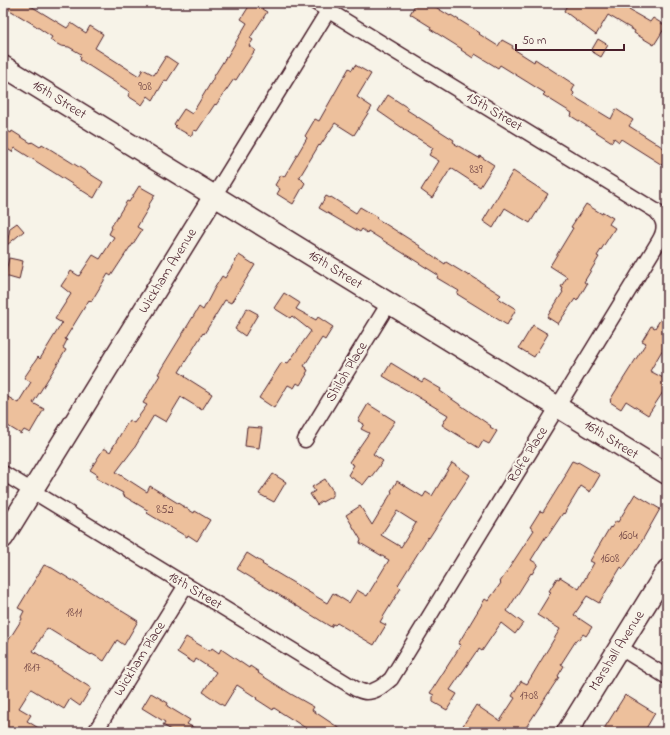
<svg xmlns="http://www.w3.org/2000/svg" width="670" height="735" viewBox="0 0 670 735" font-family="'Indie Flower',sans-serif">
<rect width="100%" height="100%" fill="#f7f3e8"/>
<filter id="ink" filterUnits="userSpaceOnUse"><feTurbulence type="fractalNoise" baseFrequency=".025" numOctaves="2"/><feDisplacementMap in="SourceGraphic" scale="8" xChannelSelector="R" yChannelSelector="G"/><feConvolveMatrix kernelMatrix="1 2 1 2 8 2 1 2 1" color-interpolation-filters="sRGB"/></filter>
<g filter="url(#ink)">
<g fill="#edc09c" stroke="#4a1f2b" fill-rule="evenodd">
<polygon points="3,3 26,3 67,28 71,23 86,33 90,26 103,34 95,48 139,76 143,69 154,75 166,56 178,64 167,81 165,80 153,100 148,96 142,105 128,96 130,92 80,60 81,57 79,56 81,54 69,47 61,46 50,40 52,37 33,24 3,6"/>
<polygon points="251,3 266,3 262,9 267,12 250,38 253,40 249,46 255,50 236,80 234,79 216,105 215,104 197,131 194,130 191,136 175,127 176,126 174,124 184,109 192,114 213,79 213,78 216,73 226,57 227,57 247,23 241,19"/>
<polygon points="416,3 429,3 450,16 451,15 480,33 479,34 498,46 502,40 513,46 512,48 534,62 535,59 575,85 572,91 574,93 573,96 611,119 616,109 633,120 629,126 667,150 667,168 621,139 619,142 614,138 612,142 571,116 572,113 543,95 545,93 500,65 498,68 475,54 473,58 461,50 462,49 430,29 431,27 410,14"/>
<polygon points="568,3 633,3 629,10 650,22 653,18 666,26 654,45 634,33 635,31 608,15 596,35 564,11"/>
<polygon points="598,39 608,45 601,57 591,51"/>
<polygon points="355,65 371,74 357,97 372,107 354,135 335,123 320,146 319,145 299,178 302,179 302,180 305,183 293,204 277,194 280,189 275,185 281,175 284,177 307,138 305,136 315,119 319,121 349,68 352,70"/>
<polygon points="388,95 408,108 407,110 454,140 453,142 456,144 455,144 479,158 480,156 494,165 480,187 451,168 432,198 421,190 439,161 429,155 433,148 403,129 404,129 378,111"/>
<polygon points="3,128 11,133 12,131 31,143 32,142 40,147 42,144 103,182 94,198 15,148 12,152 3,146"/>
<polygon points="513,171 548,194 530,223 505,208 493,228 483,221"/>
<polygon points="139,186 155,195 148,206 149,207 137,227 142,230 131,247 130,247 111,276 108,274 91,302 89,300 65,339 67,340 63,348 66,350 33,403 44,409 30,433 24,430 21,434 3,423 3,394 18,403 31,382 24,378 38,357 40,359 62,323 55,319 71,294 61,286 71,271 79,276 93,255 100,259 114,237 109,234 112,228 111,227 127,201 129,202"/>
<polygon points="326,196 330,198 331,197 356,213 360,207 377,217 376,218 420,246 420,247 445,264 446,262 469,276 470,275 501,295 498,298 516,309 507,325 457,294 459,291 437,278 438,275 368,231 367,233 362,229 360,232 319,208"/>
<polygon points="586,204 602,214 603,212 613,218 609,224 615,228 597,256 599,257 584,282 587,284 577,301 575,299 558,324 547,317 563,292 562,291 563,288 561,287 567,277 550,266 573,228 571,227"/>
<polygon points="17,223 24,231 7,245 10,228"/>
<polygon points="239,255 255,265 231,303 225,300 204,334 203,333 179,372 186,376 185,377 212,394 202,410 181,397 166,422 154,415 135,447 116,472 147,492 150,486 194,513 195,511 210,520 197,541 188,535 187,537 147,513 149,511 122,495 123,493 96,478 98,475 90,470 104,448 110,452 129,420 134,423 147,405 143,403 160,375 158,374 199,307 203,310 214,289 222,276 225,278"/>
<polygon points="9,258 23,261 19,280 5,276"/>
<polygon points="284,293 300,303 296,309 316,320 318,317 333,327 325,340 322,338 304,366 307,368 306,369 308,370 306,374 307,374 300,385 297,383 294,388 288,385 274,408 259,398 282,362 284,364 286,362 288,363 311,331 292,316 290,318 274,308"/>
<polygon points="247,308 258,314 245,336 235,329"/>
<polygon points="667,309 667,342 650,371 667,380 667,386 648,415 626,401 621,409 610,402 611,401 610,400 646,343 642,341 651,326 655,328"/>
<polygon points="533,325 548,334 534,357 519,348"/>
<polygon points="391,363 422,382 424,379 441,389 440,391 491,426 490,427 497,431 489,444 483,441 479,448 442,425 448,415 383,376"/>
<polygon points="368,404 395,421 373,454 383,461 371,477 370,476 363,485 348,475 354,465 349,462 369,433 361,429 364,424 358,421"/>
<polygon points="247,427 262,428 259,448 245,446"/>
<polygon points="572,461 577,463 578,462 600,475 590,492 581,486 564,514 563,513 547,537 546,536 531,560 538,564 532,574 531,573 507,611 523,623 515,634 501,623 482,651 479,649 477,653 476,652 450,690 457,694 447,710 433,702 433,697 434,695 430,693 461,645 458,644 485,599 488,601 501,583 500,582 534,530 530,527 540,511 543,512 566,475 565,473"/>
<path d="M 452,463 L 470,475 L 429,538 L 428,537 L 398,585 L 401,588 L 380,622 L 386,625 L 374,645 L 337,623 L 335,625 L 333,624 L 331,627 L 237,569 L 247,553 L 263,563 L 262,564 L 327,603 L 333,593 L 349,603 L 357,590 L 367,596 L 389,560 L 360,543 L 361,540 L 346,515 L 360,506 L 372,525 L 392,492 L 391,491 L 397,481 L 423,497 L 426,492 L 432,496 ZM 397,511 L 416,523 L 401,547 L 381,535 Z"/>
<polygon points="273,474 286,482 274,502 259,494"/>
<polygon points="325,479 333,491 333,496 322,502 322,501 317,505 310,494 315,491 312,487"/>
<polygon points="635,494 660,509 639,546 623,569 621,567 599,603 587,596 574,615 592,627 586,636 583,634 579,640 577,639 561,664 564,666 558,676 559,677 523,732 470,732 462,727 476,705 500,721 515,698 512,696 521,681 527,684 560,629 537,615 551,592 549,591 557,578 559,579 560,577 579,589 594,563 590,561 610,527 611,528 616,521 618,522"/>
<polygon points="44,565 52,568 138,621 124,645 117,640 104,661 92,654 91,655 47,628 33,651 91,688 80,706 70,699 64,709 31,689 19,708 31,715 27,721 45,732 3,732 3,649 22,619 21,617 24,611 18,608"/>
<polygon points="186,637 210,651 212,648 219,653 221,649 249,668 250,666 259,672 258,673 291,694 314,707 312,710 345,732 312,732 274,708 273,710 256,699 257,698 237,685 224,706 203,692 216,672 196,659 194,663 177,652"/>
<polygon points="151,693 168,703 167,706 190,720 187,724 202,732 174,732 163,725 165,722 142,708"/>
<polygon points="625,695 627,697 627,696 655,713 644,732 602,732"/>
</g>
<g fill="none" stroke-linecap="round" stroke-linejoin="round">
<defs>
<g id="street">
<polyline points="214,196 333,3"/>
<polyline points="305,440 389,303"/>
<path d="M 3,473 L 356,689 C 359,690 363,692 366,692 C 376,692 384,685 391,679 L 659,241 C 666,229 665,221 656,211 L 316,3"/>
<polyline points="619,647 667,677"/>
<polyline points="95,732 186,585"/>
</g>
<g id="secondary">
<polyline points="3,66 667,474"/>
<polyline points="3,538 214,196"/>
<polyline points="567,732 667,570"/>
</g>
</defs>
<use href="#street" stroke="#4a1f2b" stroke-width="17"/>
<use href="#secondary" stroke="#4a1f2b" stroke-width="23"/>
<use href="#street" stroke="#f7f3e8" stroke-width="14"/>
<use href="#secondary" stroke="#f7f3e8" stroke-width="20"/>
</g>
</g>
<g text-anchor="middle" dominant-baseline="central" stroke-width="4" stroke-linejoin="round" paint-order="stroke">
<g font-size="12" fill="#734747">
<text x="145" y="87">908</text>
<text x="476" y="170">839</text>
<text x="165" y="510">852</text>
<text x="628" y="536">1604</text>
<text x="610" y="559">1608</text>
<text x="74" y="613">1811</text>
<text x="32" y="668">1817</text>
<text x="529" y="696">1708</text>
</g>
<g font-size="14" fill="#4a1f2b" stroke="#f7f3e8">
<text transform="translate(59 100) rotate(32)">16th Street</text>
<text transform="translate(494 112) rotate(31)">15th Street</text>
<text transform="translate(335 270) rotate(32)">16th Street</text>
<text transform="translate(168 271) rotate(-58)">Wickham Avenue</text>
<text transform="translate(347 372) rotate(-59)">Shiloh Place</text>
<text transform="translate(611 440) rotate(32)">16th Street</text>
<text transform="translate(528 455) rotate(-58)">Rolfe Place</text>
<text transform="translate(195 591) rotate(31)">18th Street</text>
<text transform="translate(617 651) rotate(-58)">Marshall Avenue</text>
<text transform="translate(140 659) rotate(-58)">Wickham Place</text>
</g>
</g>
<rect width="670" height="735" fill="none" stroke="#f7f3e8" stroke-width="16"/>
<rect x="8" y="8" width="654" height="719" fill="none" stroke="#4a1f2b" stroke-width="1.5" filter="url(#ink)"/>
<path d="M516 44v6h108v-6" fill="none" stroke="#4a1f2b" stroke-width="2"/>
<text x="522" y="44" font-size="12" fill="#4a1f2b" stroke="#f7f3e8" stroke-width="3" paint-order="stroke">50 m</text>
</svg>
